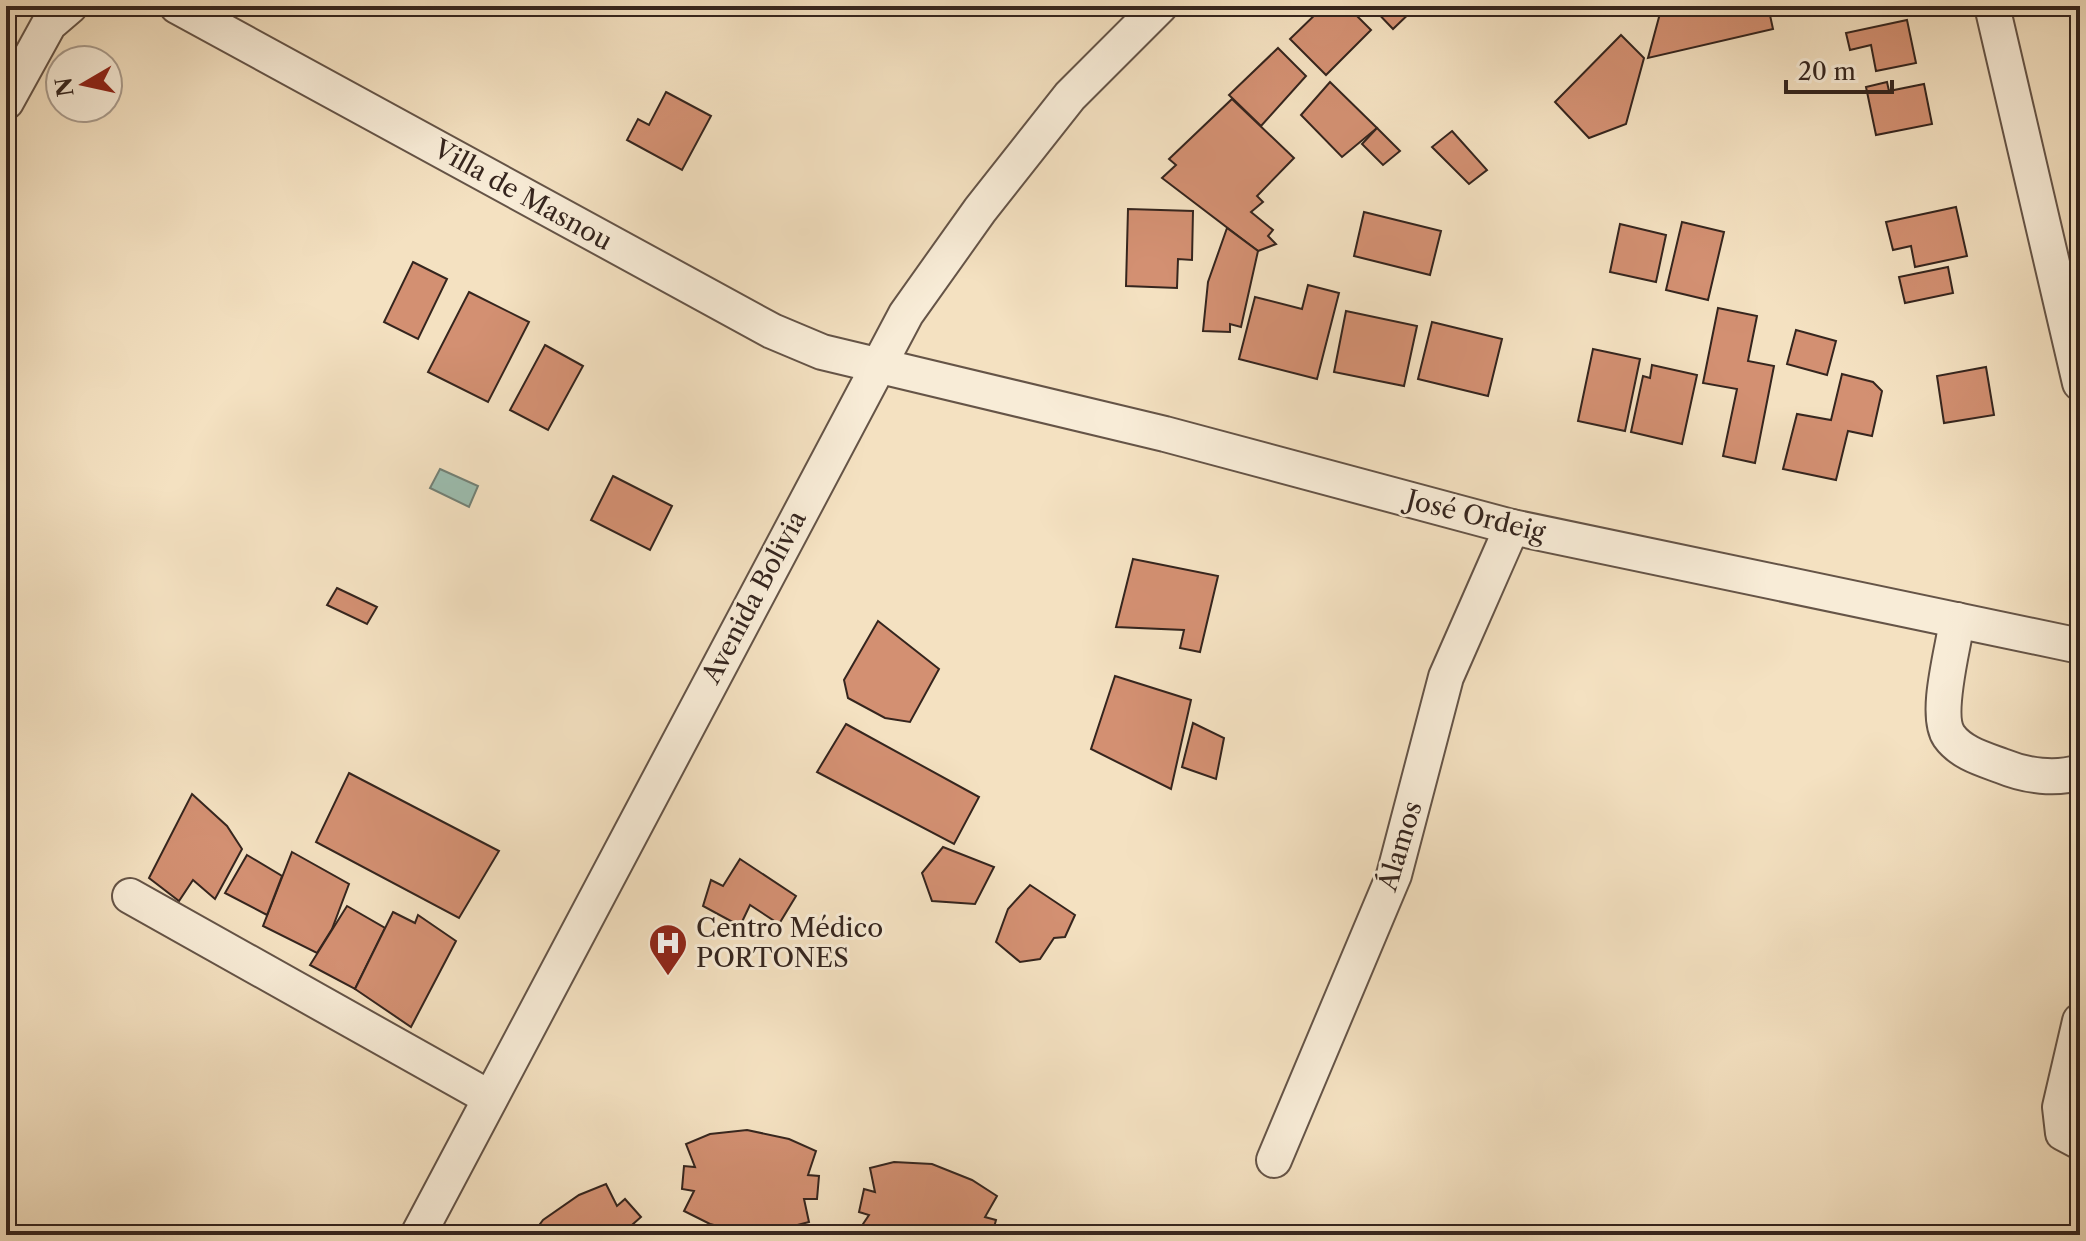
<svg xmlns="http://www.w3.org/2000/svg" width="2086" height="1241" viewBox="0 0 2086 1241" font-family="'Libre Caslon Text',serif">
<rect width="100%" height="100%" fill="#f4e1c1"/>
<filter id="stains"><feTurbulence type="fractalNoise" baseFrequency=".0025" numOctaves="4"/><feColorMatrix values="0 0 0 0 .2 0 0 0 0 .09 0 0 0 0 .02 0 0 0 .5 -.17"/></filter>
<radialGradient id="worn" r=".72"><stop offset=".6" stop-color="#630" stop-opacity="0"/><stop offset="1" stop-color="#630" stop-opacity=".3"/></radialGradient>
<polygon fill="#9cbeb0" stroke="#738176" stroke-width="2" points="440,469 478,486 469,507 430,488"/>
<g fill="#d39072" stroke="#35251e" stroke-width="2">
<polygon points="1324,6 1347,6 1371,30 1326,75 1290,39"/>
<polygon points="1371,6 1417,6 1393,29"/>
<polygon points="1662,6 1768,6 1773,29 1648,58"/>
<polygon points="1907,20 1916,63 1876,71 1871,45 1850,50 1846,33"/>
<polygon points="1621,35 1644,58 1626,124 1589,138 1555,102"/>
<polygon points="1278,48 1306,76 1261,126 1229,95"/>
<polygon points="1330,82 1377,128 1342,157 1301,115"/>
<polygon points="1887,82 1889,91 1924,84 1932,124 1876,135 1866,87"/>
<polygon points="666,92 711,116 682,170 627,140 638,119 649,125"/>
<polygon points="1232,99 1294,158 1257,196 1263,202 1251,212 1273,230 1268,236 1276,244 1258,251 1162,178 1176,165 1169,159"/>
<polygon points="1377,128 1400,151 1383,165 1362,144"/>
<polygon points="1452,131 1487,170 1469,184 1432,147"/>
<polygon points="1956,207 1967,256 1915,267 1911,246 1893,250 1886,222"/>
<polygon points="1128,209 1193,211 1192,260 1178,259 1177,288 1126,286"/>
<polygon points="1364,212 1441,231 1430,275 1354,256"/>
<polygon points="1682,222 1724,232 1708,300 1666,290"/>
<polygon points="1620,224 1666,235 1656,282 1610,272"/>
<polygon points="1227,228 1258,251 1241,327 1230,324 1230,332 1203,331 1208,282"/>
<polygon points="413,262 447,279 418,339 384,322"/>
<polygon points="1948,267 1953,293 1905,303 1899,277"/>
<polygon points="1308,285 1339,293 1317,379 1239,359 1255,297 1302,309"/>
<polygon points="469,292 529,322 488,402 428,372"/>
<polygon points="1718,308 1757,316 1748,361 1774,366 1755,463 1723,456 1737,389 1703,383"/>
<polygon points="1346,311 1417,326 1404,386 1334,372"/>
<polygon points="1432,322 1502,339 1488,396 1418,379"/>
<polygon points="1796,330 1836,341 1827,375 1787,364"/>
<polygon points="545,345 583,366 548,430 510,410"/>
<polygon points="1593,349 1640,359 1625,431 1578,421"/>
<polygon points="1652,365 1697,375 1682,444 1631,432 1643,376 1650,378"/>
<polygon points="1986,367 1994,415 1944,423 1937,376"/>
<polygon points="1842,374 1873,382 1882,391 1872,436 1848,431 1836,480 1783,469 1797,414 1831,420"/>
<polygon points="613,476 672,506 650,550 591,520"/>
<polygon points="1133,559 1218,576 1200,652 1180,648 1184,630 1116,627"/>
<polygon points="337,588 377,607 367,624 327,605"/>
<polygon points="878,621 939,669 910,722 885,718 848,698 844,680"/>
<polygon points="1115,676 1191,700 1171,789 1091,749"/>
<polygon points="1193,723 1224,738 1216,779 1182,767"/>
<polygon points="846,724 979,797 954,844 817,772"/>
<polygon points="349,773 499,851 459,918 316,842"/>
<polygon points="192,794 227,826 242,849 215,899 193,880 179,901 149,878"/>
<polygon points="943,847 994,867 975,904 932,901 922,873"/>
<polygon points="292,852 349,884 332,929 317,953 263,926"/>
<polygon points="247,855 282,876 267,915 225,893"/>
<polygon points="740,859 796,896 779,924 750,905 740,926 703,906 711,880 723,886"/>
<polygon points="1030,885 1075,915 1065,937 1054,938 1040,959 1020,962 996,942 1008,909"/>
<polygon points="347,906 385,928 355,989 310,965"/>
<polygon points="393,912 415,923 418,915 456,941 411,1027 355,989"/>
<polygon points="747,1130 789,1139 816,1151 808,1175 819,1176 817,1199 804,1199 809,1222 782,1229 741,1232 710,1224 684,1211 694,1191 682,1189 684,1166 695,1167 686,1144 710,1134"/>
<polygon points="894,1162 932,1164 972,1180 997,1196 985,1217 996,1220 992,1235 857,1233 869,1215 859,1212 864,1189 875,1192 870,1168"/>
<polygon points="606,1184 617,1206 625,1199 641,1217 632,1225 647,1235 532,1235 543,1220 579,1195"/>
</g>
<g fill="none" stroke-linecap="round" stroke-linejoin="round">
<defs>
<g id="minor">
<polyline points="177,6 772,331 822,352 1165,434 1512,527 2080,646"/>
<polyline points="1992,6 2080,383"/>
<polyline points="6,102 49,24 70,6"/>
<path d="M 1957,620 C 1954,646 1934,714 1949,736 C 1961,753 1983,759 2002,766 C 2026,776 2056,780 2080,772"/>
<polyline points="130,896 490,1098"/>
<polyline points="2080,1021 2060,1107 2063,1133 2080,1142"/>
<polyline points="1274,1160 1394,875 1446,677 1512,527"/>
<polyline points="418,1235 906,314 980,210 1070,96 1160,6"/>
</g>
</defs>
<use href="#minor" stroke="#655447" stroke-width="38"/>
<use href="#minor" stroke="#f8ecd7" stroke-width="34"/>
</g>
<defs>
<symbol id="hospital-pin" viewBox="-11 -11 22 30"><path d="M0 17L-7.5 6A9.5 9.5 0 1 1 7.5 6Z" fill="#8f2418" stroke="#f8ecd7"/><path d="M-5-5h3v3.5h4V-5h3V5h-3V1.5h-4V5h-3Z" fill="#fff"/></symbol>
</defs>
<g fill-rule="evenodd">
<use href="#hospital-pin" x="646" y="921" width="44" height="60"/>
</g>
<g text-anchor="middle" dominant-baseline="central" stroke-width="6" stroke-linejoin="round" paint-order="stroke">
<g font-size="26" fill="#35251e" stroke="#f8ecd7">
<text transform="translate(523 195) rotate(29)">Villa de Masnou</text>
<text transform="translate(1476 516) rotate(14)">José Ordeig</text>
<text transform="translate(754 597) rotate(-62)">Avenida Bolivia</text>
<text transform="translate(1400 846) rotate(-73)">Álamos</text>
</g>
<g font-size="26" fill="#35251e" stroke="#f8ecd7" text-anchor="start">
<text x="696" y="928">Centro Médico<tspan x="696" dy="30">PORTONES</tspan></text>
</g>
</g>
<rect width="2086" height="1241" fill="none" stroke="#f4e1c1" stroke-width="32"/>
<rect x="8" y="8" width="2070" height="1225" fill="none" stroke="#35251e" stroke-width="4"/>
<rect x="16" y="16" width="2054" height="1209" fill="none" stroke="#35251e" stroke-width="2"/>
<g transform="translate(84 84) rotate(261)"><circle r="38" fill="#f8ecd7" stroke="#aa9c8d" stroke-width="2"/>
<path d="M0-6L14 30L0 20L-14 30Z" fill="#8f2418"/>
<text y="-12" font-size="22" font-weight="bold" text-anchor="middle" fill="#35251e">N</text>
</g>
<path d="M1786 80v12h106v-12" fill="none" stroke="#35251e" stroke-width="4"/>
<text x="1798" y="80" font-size="24" fill="#35251e" stroke="#f8ecd7" stroke-width="6" paint-order="stroke">20 m</text>
<rect width="100%" height="100%" filter="url(#stains)"/>
<rect width="100%" height="100%" fill="url(#worn)"/>
</svg>
